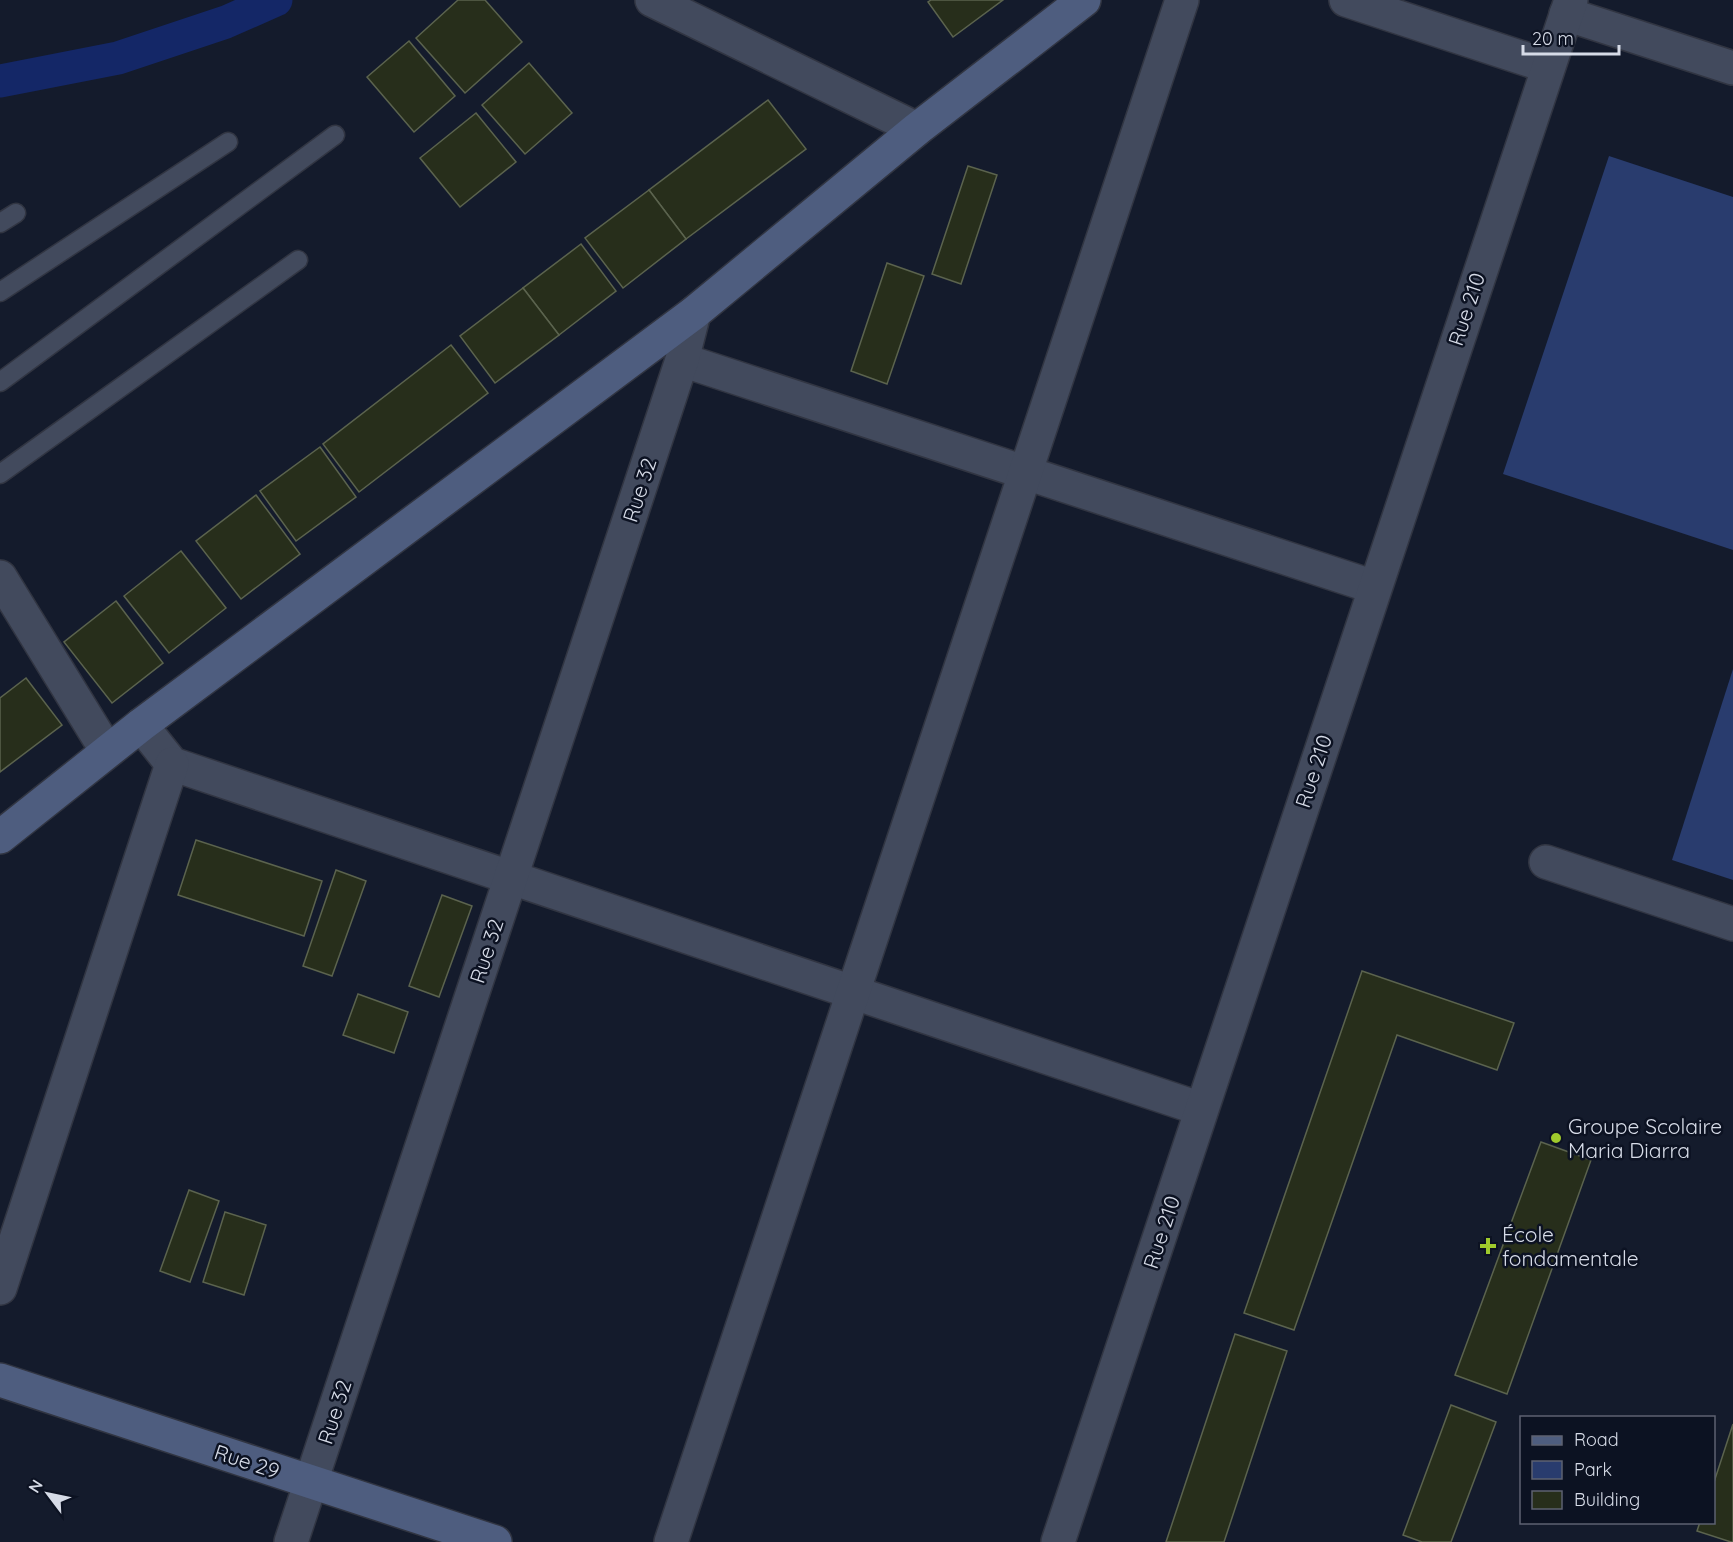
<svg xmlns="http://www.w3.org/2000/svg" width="1733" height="1542" viewBox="0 0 1733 1542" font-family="Quicksand,sans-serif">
<rect width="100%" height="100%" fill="#141b2c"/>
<g fill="#293c6e">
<polygon points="1609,156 1733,197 1733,550 1503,474"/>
<polygon points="1733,669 1733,880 1672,860"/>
</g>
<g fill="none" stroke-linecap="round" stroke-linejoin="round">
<polyline stroke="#142767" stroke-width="33" points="0,81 118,58 226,22 276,0"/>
</g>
<g fill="#272e1b" stroke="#5b634e" stroke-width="1.5">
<polygon points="458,0 485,0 522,42 465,93 416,38"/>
<polygon points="931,0 1003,0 953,37 928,2"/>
<polygon points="409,41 455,96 414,132 367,77"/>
<polygon points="529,63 572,113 525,154 482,105"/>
<polygon points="768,100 806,149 686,239 649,190"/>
<polygon points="476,113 516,162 460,207 420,158"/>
<polygon points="968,166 997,175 961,284 932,274"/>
<polygon points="649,190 686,239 623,288 585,238"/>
<polygon points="581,244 616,291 559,335 523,288"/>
<polygon points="887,263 924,276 887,384 851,371"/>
<polygon points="523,288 559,335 495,383 460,336"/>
<polygon points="451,345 488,393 359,492 323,444"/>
<polygon points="320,447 356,497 296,541 260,491"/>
<polygon points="256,495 300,554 241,599 196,541"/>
<polygon points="181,551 226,608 169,653 124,596"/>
<polygon points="116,601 163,663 112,703 64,642"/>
<polygon points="26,678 62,725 0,772 0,698"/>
<polygon points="196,840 322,881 304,936 178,895"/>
<polygon points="336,870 366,881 332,976 303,966"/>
<polygon points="442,895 472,906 439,997 409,986"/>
<polygon points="1362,971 1514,1023 1497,1070 1397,1035 1294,1330 1244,1313"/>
<polygon points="358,994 408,1012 394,1053 343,1035"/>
<polygon points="1541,1142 1591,1160 1507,1394 1455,1375"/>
<polygon points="189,1190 219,1201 190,1282 160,1271"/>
<polygon points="225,1212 266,1225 244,1295 203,1282"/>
<polygon points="1235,1334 1287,1351 1224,1542 1166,1542"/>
<polygon points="1451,1405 1496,1422 1451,1542 1422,1542 1403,1535"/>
<polygon points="1733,1424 1733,1542 1731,1542 1697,1531 1700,1522 1714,1522 1714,1482"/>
</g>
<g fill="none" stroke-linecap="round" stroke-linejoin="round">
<defs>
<g id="service">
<polyline points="0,223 16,213"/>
<polyline points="0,292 228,142"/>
<polyline points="0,382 335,135"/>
<polyline points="0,474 298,260"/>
</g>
<g id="minor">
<polyline points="652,0 917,129"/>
<polyline points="1346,0 1547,66"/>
<polyline points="1566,14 1733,68"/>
<polyline points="682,360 1374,587"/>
<polyline points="0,577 107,751"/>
<polyline points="141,725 172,764 1201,1109"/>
<polyline points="1546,862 1733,924"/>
<polyline points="0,1288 172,764"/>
<polyline points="291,1542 682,360 694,313"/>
<polyline points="671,1542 1182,0"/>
<polyline points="1058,1542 1571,0"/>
</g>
<g id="secondary">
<polyline points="0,837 141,725 694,313 917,129 1084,0"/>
<polyline points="0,1380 495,1542"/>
</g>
</defs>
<use href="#service" stroke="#313542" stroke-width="21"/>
<use href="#minor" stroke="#313542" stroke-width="36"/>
<use href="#secondary" stroke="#313542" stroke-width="36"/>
<use href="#service" stroke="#424a5d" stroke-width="18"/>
<use href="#minor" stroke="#424a5d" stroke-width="33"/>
<use href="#secondary" stroke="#4e5d7f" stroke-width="33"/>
</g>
<g fill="#9fca2c" stroke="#0c1222" stroke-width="2">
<circle cx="1556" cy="1138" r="6"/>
<path d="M1485 1237h6v6h6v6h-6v6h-6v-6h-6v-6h6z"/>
</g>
<g text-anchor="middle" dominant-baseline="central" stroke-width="5" stroke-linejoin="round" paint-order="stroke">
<g font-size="21" fill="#d6dbe7" stroke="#0c1222">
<text transform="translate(1466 309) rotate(-72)">Rue 210</text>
<text transform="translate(639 490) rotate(-72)">Rue 32</text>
<text transform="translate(1313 771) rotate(-72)">Rue 210</text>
<text transform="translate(486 951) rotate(-72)">Rue 32</text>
<text transform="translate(1161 1232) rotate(-72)">Rue 210</text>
<text transform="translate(334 1412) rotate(-72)">Rue 32</text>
<text transform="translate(247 1461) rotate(18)">Rue 29</text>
</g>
<g font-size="21" fill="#d6dbe7" stroke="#0c1222" text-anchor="start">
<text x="1568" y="1126">Groupe Scolaire<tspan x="1568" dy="24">Maria Diarra</tspan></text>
<text x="1502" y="1234">École<tspan x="1502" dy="24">fondamentale</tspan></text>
</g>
</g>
<rect x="1520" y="1416" width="195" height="108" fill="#0c1222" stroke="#5d6271" stroke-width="1.5"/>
<rect x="1532" y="1436" width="30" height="9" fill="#4e5d7f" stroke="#5d6271" stroke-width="1.5"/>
<text x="1574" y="1446" font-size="18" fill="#d6dbe7">Road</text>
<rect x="1532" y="1461" width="30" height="18" fill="#293c6e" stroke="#5d6271" stroke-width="1.5"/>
<text x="1574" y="1476" font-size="18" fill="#d6dbe7">Park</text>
<rect x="1532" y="1491" width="30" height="18" fill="#272e1b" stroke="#5d6271" stroke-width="1.5"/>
<text x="1574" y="1506" font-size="18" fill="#d6dbe7">Building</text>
<g transform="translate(48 1494) rotate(302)" stroke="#0c1222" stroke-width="4.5" paint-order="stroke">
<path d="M0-4.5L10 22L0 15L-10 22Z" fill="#d6dbe7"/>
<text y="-9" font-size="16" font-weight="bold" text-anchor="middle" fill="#d6dbe7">N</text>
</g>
<path d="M1523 45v9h96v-9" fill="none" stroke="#d6dbe7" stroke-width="3"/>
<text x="1532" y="45" font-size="18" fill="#d6dbe7" stroke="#0c1222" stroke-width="4.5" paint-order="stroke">20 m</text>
</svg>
